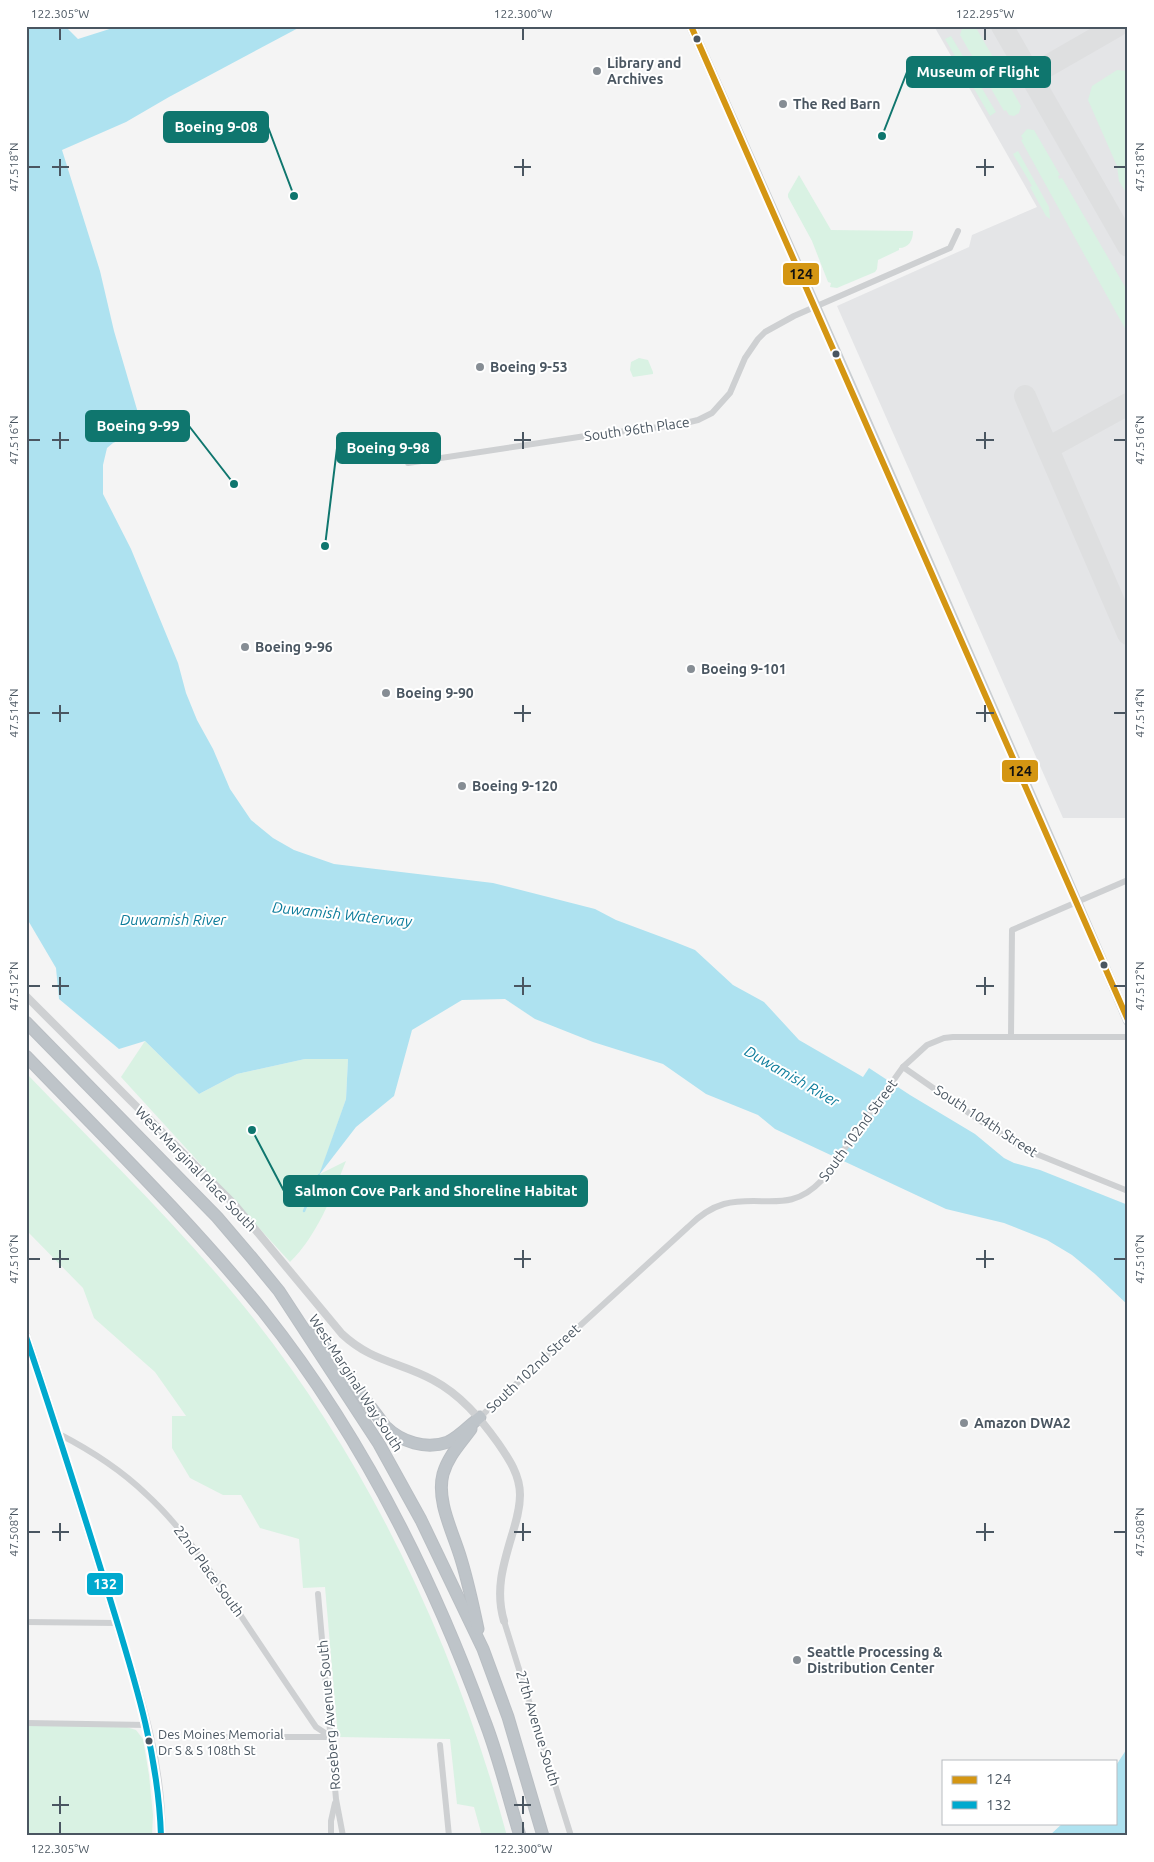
<svg xmlns="http://www.w3.org/2000/svg" width="1154" height="1862" viewBox="0 0 1154 1862" font-family="Ubuntu,sans-serif">
<rect width="100%" height="100%" fill="#f4f4f4"/>
<polygon fill="#e4e5e7" points="934,26 1128,26 1128,818 1063,818 837,306 969,247 972,235 1037,207"/>
<g fill="#d9f2e3">
<polygon points="963,26 975,26 1021,106 1019,113 1014,116 1009,115 1006,110 1004,111 960,35"/>
<polygon points="951,36 996,112 990,116 945,39"/>
<polygon points="1117,70 1128,71 1128,196 1119,181 1117,166 1088,100 1092,86"/>
<polygon points="1027,129 1034,130 1060,175 1058,176 1059,179 1062,178 1128,292 1128,334 1021,140 1023,139 1021,136"/>
<polygon points="1018,151 1049,207 1050,219 1046,216 1030,187 1032,186 1013,154"/>
<path d="M 799,175 L 831,230 L 913,231 C 913,240 909,248 899,248 L 899,250 L 878,260 L 877,269 L 875,272 L 837,288 L 830,287 L 831,283 L 828,282 L 812,241 L 788,197 L 788,194 Z"/>
<polygon points="639,358 648,360 653,372 653,374 633,377 630,370 631,362"/>
<path d="M 145,1041 L 199,1094 L 237,1074 L 305,1059 L 348,1059 L 346,1099 L 320,1174 L 346,1161 C 332,1196 317,1236 290,1262 L 121,1077 Z"/>
<path d="M 26,1073 C 104,1154 185,1232 254,1319 C 373,1470 457,1651 507,1836 L 482,1836 L 474,1807 L 457,1804 L 450,1739 L 338,1737 L 325,1587 L 303,1588 L 299,1539 L 260,1528 L 241,1495 L 223,1495 L 190,1478 L 172,1448 L 172,1416 L 186,1416 L 155,1372 L 94,1318 L 83,1288 L 29,1233 L 26,1227 Z"/>
<polygon points="26,1726 123,1726 136,1730 143,1739 149,1775 153,1815 152,1836 26,1836"/>
</g>
<g fill="#aee2f0">
<polygon points="26,26 65,26 78,39 119,26 302,26 169,97 126,122 62,150 100,271 114,331 143,430 113,443 107,448 103,465 103,494 131,549 150,595 178,663 186,693 197,720 213,749 230,789 251,820 273,838 294,850 334,864 493,883 595,909 616,920 675,942 695,950 733,985 764,1002 799,1040 863,1077 869,1068 910,1095 975,1134 1004,1158 1014,1163 1040,1170 1128,1205 1128,1305 1095,1274 1072,1255 1047,1240 1004,1223 946,1209 775,1129 758,1115 706,1094 663,1064 593,1042 535,1019 505,999 462,1000 412,1030 394,1096 356,1127 319,1175 346,1099 348,1059 305,1059 237,1074 199,1094 145,1041 119,1049 59,999 56,968 26,917"/>
<polygon points="1128,1747 1128,1836 1049,1836 1063,1823 1115,1823 1115,1767"/>
</g>
<g fill="none" stroke-linecap="round" stroke-linejoin="round">
<polyline stroke="#aee2f0" stroke-width="2.5" points="304,1211 319,1175"/>
<g stroke="#dedfe0" stroke-width="22">
<polyline points="1002,26 1128,246"/>
<polyline points="1030,76 1117,26"/>
<polyline points="1025,396 1128,634"/>
<polyline points="1048,448 1128,404"/>
</g>
<defs>
<g id="motorway">
<polyline points="26,1022 217,1217 252,1258 279,1291 379,1444 421,1520 483,1649 508,1717 543,1836"/>
<path d="M 26,1056 C 107,1140 190,1221 263,1311 C 359,1432 431,1574 484,1719 C 499,1757 508,1797 520,1836"/>
<path d="M 314,1332 L 385,1426 C 401,1442 426,1450 448,1442 C 459,1437 470,1425 480,1417"/>
<path d="M 471,1429 C 461,1443 448,1456 443,1474 C 436,1501 453,1532 461,1559 C 468,1582 473,1605 478,1629"/>
</g>
</defs>
<use href="#motorway" stroke="#b9bec3" stroke-width="13"/>
<g stroke="#ced0d2" stroke-width="6">
<polyline points="408,463 592,435 677,425 698,420 712,413 730,393 745,358 758,339 765,332 794,316 950,248 958,231"/>
<polyline points="1011,1036 1012,930 1128,880"/>
<polyline points="903,1067 982,1122 1029,1151 1128,1191"/>
<path d="M 480,1417 L 688,1227 C 698,1217 710,1208 724,1204 C 763,1194 789,1215 822,1180 L 903,1067 L 927,1045 L 944,1038 L 953,1037 L 1128,1037"/>
<path d="M 59,1434 C 90,1450 121,1470 146,1494 C 180,1525 205,1563 231,1601 C 259,1643 287,1685 316,1727 L 331,1737"/>
<polyline points="318,1594 336,1799 343,1836"/>
<polyline points="504,1621 571,1836"/>
<polyline points="26,1622 117,1623"/>
<polyline points="26,1723 147,1725"/>
<polyline points="228,1737 329,1737"/>
<polyline points="440,1745 449,1836"/>
<polyline points="331,1836 331,1821 335,1803"/>
</g>
<path stroke="#ced0d2" stroke-width="8" d="M 26,996 L 234,1204 L 342,1334 C 372,1362 400,1362 433,1380 C 461,1395 480,1418 498,1443 C 509,1459 520,1475 520,1495 C 520,1509 516,1522 512,1535 C 503,1565 495,1591 504,1621"/>
<path stroke="#ced0d4" stroke-width="9" d="M 26,1336 C 56,1424 83,1512 110,1600 C 133,1677 162,1754 161,1836"/>
<polyline stroke="#caced1" stroke-width="10" points="691,26 850,383 1051,841 1128,1021"/>
<use href="#motorway" stroke="#bec4c9" stroke-width="11"/>
<defs>
<path id="bus-1" d="M 691,26 C 838,357 985,688 1128,1020"/>
<path id="bus-2" d="M 26,1337 C 54,1420 81,1505 107,1589 C 132,1672 158,1748 161,1836"/>
</defs>
<use href="#bus-1" stroke="#fff" stroke-width="10"/>
<use href="#bus-2" stroke="#fff" stroke-width="10"/>
<use href="#bus-1" stroke="#d49613" stroke-width="6"/>
<use href="#bus-2" stroke="#00a9ce" stroke-width="6"/>
</g>
<path fill="none" stroke="#4a5661" stroke-width="2" d="M 60,28 L 60,40M 523,28 L 523,40M 985,28 L 985,40M 60,159 L 60,176M 523,159 L 523,176M 985,159 L 985,176M 28,167 L 40,167M 52,167 L 69,167M 514,167 L 531,167M 976,167 L 994,167M 1114,167 L 1126,167M 60,432 L 60,449M 523,432 L 523,449M 985,432 L 985,449M 28,440 L 40,440M 52,440 L 69,440M 514,440 L 531,440M 976,440 L 994,440M 1114,440 L 1126,440M 60,705 L 60,722M 523,705 L 523,722M 985,705 L 985,722M 28,713 L 40,713M 52,713 L 69,713M 514,713 L 531,713M 976,713 L 994,713M 1114,713 L 1126,713M 60,977 L 60,995M 523,977 L 523,995M 985,977 L 985,995M 28,986 L 40,986M 52,986 L 69,986M 514,986 L 531,986M 976,986 L 994,986M 1114,986 L 1126,986M 60,1250 L 60,1268M 523,1250 L 523,1268M 985,1250 L 985,1268M 28,1259 L 40,1259M 52,1259 L 69,1259M 514,1259 L 531,1259M 976,1259 L 994,1259M 1114,1259 L 1126,1259M 60,1523 L 60,1541M 523,1523 L 523,1541M 985,1523 L 985,1541M 28,1532 L 40,1532M 52,1532 L 69,1532M 514,1532 L 531,1532M 976,1532 L 994,1532M 1114,1532 L 1126,1532M 60,1796 L 60,1814M 523,1796 L 523,1814M 52,1805 L 69,1805M 514,1805 L 531,1805M 60,1822 L 60,1834M 523,1822 L 523,1834"/>
<g fill="#4a5661" stroke="#fff" stroke-width="2">
<circle cx="697" cy="39" r="4.5"/>
<circle cx="836" cy="354" r="4.5"/>
<circle cx="1104" cy="965" r="4.5"/>
<circle cx="149" cy="1741" r="4.5"/>
</g>
<g fill="#868d94" stroke="#fff" stroke-width="2">
<circle cx="597" cy="71" r="5"/>
<circle cx="783" cy="104" r="5"/>
<circle cx="480" cy="367" r="5"/>
<circle cx="245" cy="647" r="5"/>
<circle cx="691" cy="669" r="5"/>
<circle cx="386" cy="693" r="5"/>
<circle cx="462" cy="786" r="5"/>
<circle cx="964" cy="1423" r="5"/>
<circle cx="797" cy="1660" r="5"/>
</g>
<g text-anchor="middle" dominant-baseline="central" stroke-width="4" stroke-linejoin="round" paint-order="stroke">
<g font-size="13" fill="#4a5661" stroke="#fff" text-anchor="start">
<text x="158" y="1734">Des Moines Memorial<tspan x="158" dy="16">Dr S &amp; S 108th St</tspan></text>
</g>
<g font-size="14" font-weight="bold" fill="#4a5661" stroke="#fff" text-anchor="start">
<text x="607" y="63">Library and<tspan x="607" dy="16">Archives</tspan></text>
<text x="793" y="104">The Red Barn</text>
<text x="490" y="367">Boeing 9-53</text>
<text x="255" y="647">Boeing 9-96</text>
<text x="701" y="669">Boeing 9-101</text>
<text x="396" y="693">Boeing 9-90</text>
<text x="472" y="786">Boeing 9-120</text>
<text x="974" y="1423">Amazon DWA2</text>
<text x="807" y="1652">Seattle Processing &amp;<tspan x="807" dy="16">Distribution Center</tspan></text>
</g>
<g font-size="14" fill="#4a5661" stroke="#fff">
<text transform="translate(637 429) rotate(-8)">South 96th Place</text>
<text transform="translate(986 1121) rotate(33)">South 104th Street</text>
<text transform="translate(858 1130) rotate(-54)">South 102nd Street</text>
<text transform="translate(196 1169) rotate(46)">West Marginal Place South</text>
<text transform="translate(533 1368) rotate(-43)">South 102nd Street</text>
<text transform="translate(356 1383) rotate(57)">West Marginal Way South</text>
<text transform="translate(209 1571) rotate(54)">22nd Place South</text>
<text transform="translate(329 1715) rotate(-95)">Roseberg Avenue South</text>
<text transform="translate(538 1728) rotate(73)">27th Avenue South</text>
</g>
<g font-size="15" font-style="italic" fill="#0c7c9b" stroke="#fff">
<text transform="translate(342 914) rotate(6)">Duwamish Waterway</text>
<text x="173" y="919">Duwamish River</text>
<text transform="translate(792 1076) rotate(30)">Duwamish River</text>
</g>
</g>
<path fill="none" stroke="#0f766e" stroke-width="2" d="M882 136L907 72M294 196L268 127M234 484L189 426M325 546L337 448M252 1130L284 1191"/>
<g fill="#0f766e" stroke="#fff" stroke-width="2">
<circle cx="882" cy="136" r="5"/>
<circle cx="294" cy="196" r="5"/>
<circle cx="234" cy="484" r="5"/>
<circle cx="325" cy="546" r="5"/>
<circle cx="252" cy="1130" r="5"/>
</g>
<g fill="#0f766e" stroke="#0f766e" stroke-width="2">
<rect x="907" y="57" width="143" height="30" rx="5"/>
<rect x="164" y="112" width="104" height="30" rx="5"/>
<rect x="86" y="411" width="103" height="30" rx="5"/>
<rect x="337" y="433" width="103" height="30" rx="5"/>
<rect x="284" y="1176" width="303" height="30" rx="5"/>
</g>
<g font-size="15" text-anchor="middle" font-weight="bold" fill="#fff">
<text x="978" y="77">Museum of Flight</text>
<text x="216" y="132">Boeing 9-08</text>
<text x="138" y="431">Boeing 9-99</text>
<text x="388" y="453">Boeing 9-98</text>
<text x="436" y="1196">Salmon Cove Park and Shoreline Habitat</text>
</g>
<g stroke="#fff" stroke-width="2">
<rect x="782" y="262" width="38" height="24" rx="5" fill="#d49613"/>
<rect x="1001" y="759" width="38" height="24" rx="5" fill="#d49613"/>
<rect x="86" y="1572" width="38" height="24" rx="5" fill="#00a9ce"/>
</g>
<g font-size="14" text-anchor="middle" font-weight="bold" fill="#fff">
<text x="105" y="1589">132</text>
</g>
<g font-size="14" text-anchor="middle" font-weight="bold" fill="#111">
<text x="801" y="279">124</text>
<text x="1020" y="776">124</text>
</g>
<rect width="1154" height="1862" fill="none" stroke="#ffffff" stroke-width="55"/>
<rect x="942" y="1760" width="175" height="65" fill="#ffffff" stroke="#b7bbc0"/>
<rect x="952" y="1776" width="25" height="8" fill="#d49613" stroke="#b7bbc0"/>
<text x="986" y="1784" font-size="15" fill="#4a5661">124</text>
<rect x="952" y="1801" width="25" height="8" fill="#00a9ce" stroke="#b7bbc0"/>
<text x="986" y="1810" font-size="15" fill="#4a5661">132</text>
<rect x="28" y="28" width="1098" height="1806" fill="none" stroke="#4a5661" stroke-width="2"/>
<g font-size="12" text-anchor="middle" fill="#4a5661">
<text x="60" y="18">122.305°W</text>
<text x="523" y="18">122.300°W</text>
<text x="985" y="18">122.295°W</text>
<text transform="translate(14 167) rotate(-90)" y="4">47.518°N</text>
<text transform="translate(1140 167) rotate(-90)" y="4">47.518°N</text>
<text transform="translate(14 440) rotate(-90)" y="4">47.516°N</text>
<text transform="translate(1140 440) rotate(-90)" y="4">47.516°N</text>
<text transform="translate(14 713) rotate(-90)" y="4">47.514°N</text>
<text transform="translate(1140 713) rotate(-90)" y="4">47.514°N</text>
<text transform="translate(14 986) rotate(-90)" y="4">47.512°N</text>
<text transform="translate(1140 986) rotate(-90)" y="4">47.512°N</text>
<text transform="translate(14 1259) rotate(-90)" y="4">47.510°N</text>
<text transform="translate(1140 1259) rotate(-90)" y="4">47.510°N</text>
<text transform="translate(14 1532) rotate(-90)" y="4">47.508°N</text>
<text transform="translate(1140 1532) rotate(-90)" y="4">47.508°N</text>
<text x="60" y="1853">122.305°W</text>
<text x="523" y="1853">122.300°W</text>
</g>
</svg>
